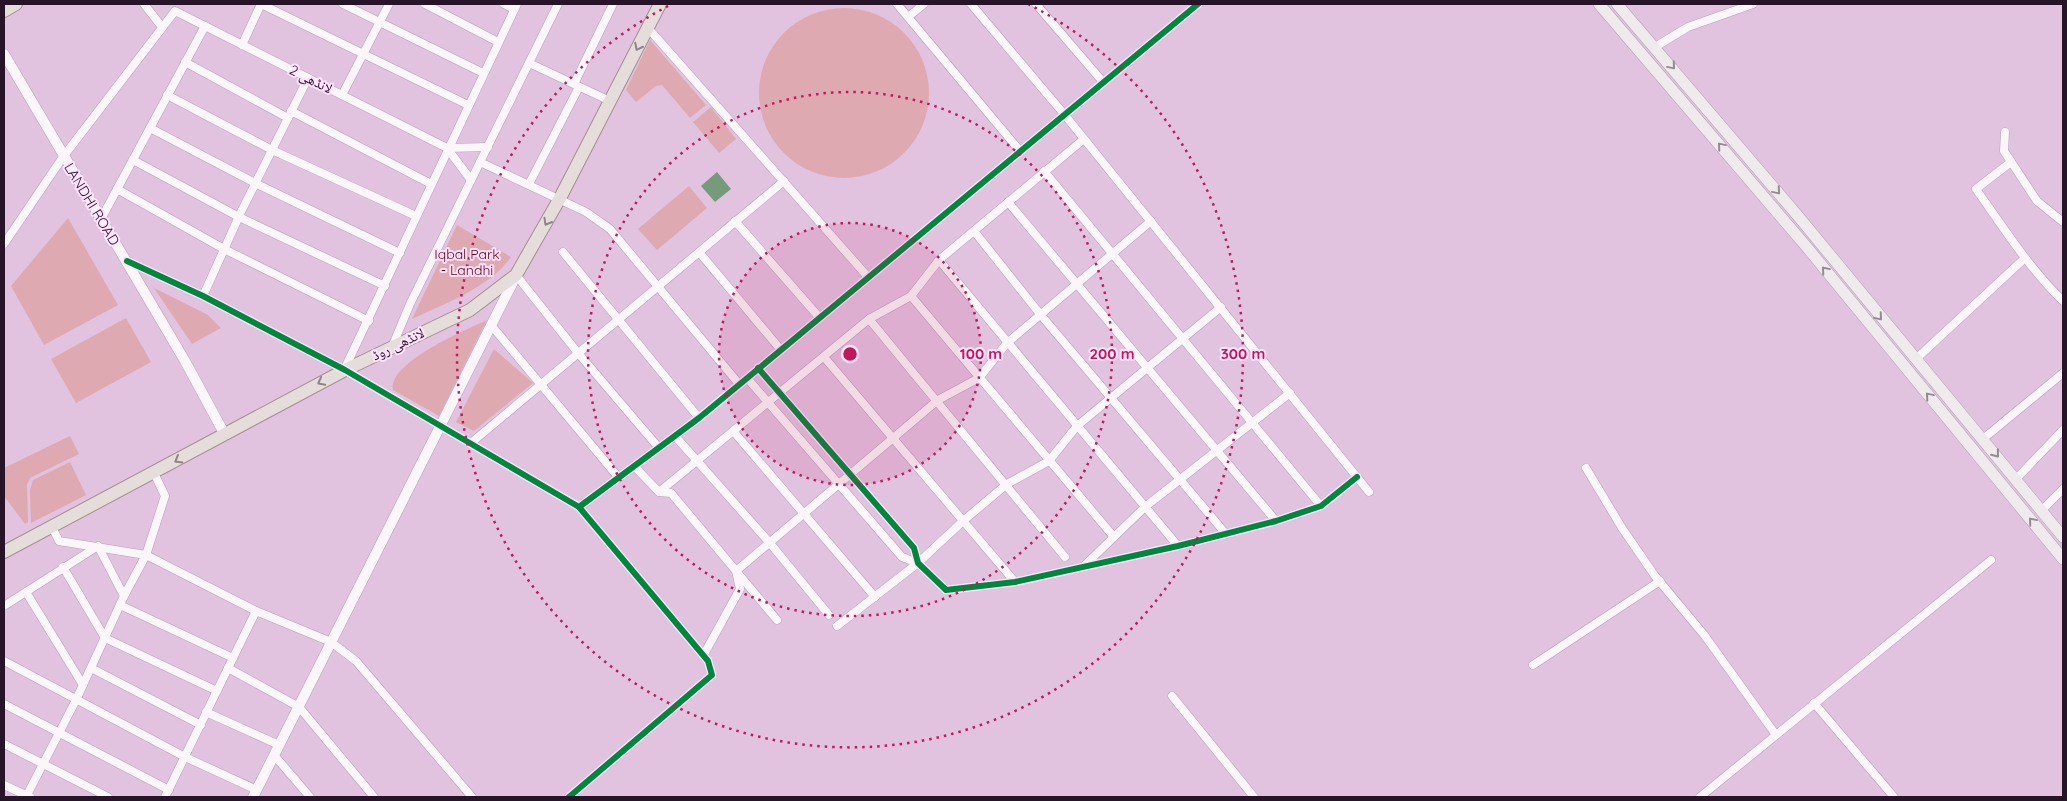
<svg xmlns="http://www.w3.org/2000/svg" width="2067" height="801" viewBox="0 0 2067 801" font-family="Quicksand,'Noto Naskh Arabic',sans-serif">
<rect width="100%" height="100%" fill="#e1c3e0"/>
<g fill="#dfa9b1">
<circle cx="844" cy="93" r="85"/>
<polygon points="650,40 706,105 690,118 662,85 656,86 636,102 626,90"/>
<polygon points="711,107 736,139 719,153 693,122"/>
<polygon points="689,186 707,208 657,250 638,229"/>
<polygon points="68,218 118,305 44,345 11,286"/>
<path d="M 457,225 L 511,257 C 489,288 445,303 412,319 Z"/>
<polygon points="154,288 208,315 221,328 192,344"/>
<polygon points="126,318 151,362 76,403 51,359"/>
<path d="M 487,320 L 439,416 L 393,390 C 388,362 466,330 487,320 Z"/>
<polygon points="494,349 533,383 474,431 456,422"/>
<polygon points="70,436 79,454 30,478 27,485 28,522 25,524 4,496 4,468"/>
<polygon points="70,462 86,495 31,523 30,490 33,480"/>
</g>
<polygon fill="#759a7c" points="717,172 731,189 715,202 701,186"/>
<g fill="none" stroke-linecap="round" stroke-linejoin="round">
<defs>
<g id="minor">
<polyline points="144,4 162,27"/>
<polyline points="261,4 468,105"/>
<polyline points="343,4 483,73"/>
<polyline points="425,4 498,42"/>
<polyline points="504,4 514,9"/>
<polyline points="897,4 1020,151"/>
<polyline points="971,4 1064,114 1369,492"/>
<polyline points="1036,4 1103,82"/>
<polyline points="908,17 924,4"/>
<polyline points="648,28 868,277"/>
<polyline points="242,45 261,4"/>
<polyline points="1655,47 1688,27 1753,4"/>
<polyline points="185,62 288,118"/>
<polyline points="529,63 610,101"/>
<polyline points="574,84 613,4"/>
<polyline points="167,95 272,150 416,216"/>
<polyline points="342,95 389,4"/>
<polyline points="291,111 431,184"/>
<polyline points="150,128 255,183 400,253"/>
<polyline points="2005,132 2004,151 2037,201 2063,222"/>
<polyline points="447,148 488,147"/>
<polyline points="133,160 239,217 385,286"/>
<polyline points="480,162 586,212 610,229 739,384"/>
<path d="M 2011,162 L 1976,189 C 2003,227 2029,268 2063,301"/>
<polyline points="1044,171 1321,506"/>
<polyline points="529,184 579,87"/>
<polyline points="117,189 224,249 369,321"/>
<polyline points="1008,202 1276,521"/>
<polyline points="101,219 205,26"/>
<polyline points="735,221 819,317"/>
<polyline points="974,231 1040,314 1226,534"/>
<polyline points="4,244 63,157 175,11 447,148 471,180"/>
<polyline points="563,252 699,418"/>
<polyline points="699,252 781,350"/>
<polyline points="939,260 1178,546"/>
<polyline points="127,261 203,296 345,370 579,507 708,661 712,675 569,797"/>
<polyline points="516,275 578,353 659,448"/>
<polyline points="203,296 241,212 308,78"/>
<polyline points="911,296 1114,537"/>
<polyline points="869,319 1065,557"/>
<polyline points="491,325 619,478"/>
<polyline points="392,347 410,304 558,4"/>
<polyline points="824,357 1015,582"/>
<polyline points="1917,358 2025,258"/>
<polyline points="345,368 517,4"/>
<polyline points="758,368 914,548 918,563 946,590 1015,582 1178,546 1276,521 1321,506 1357,477"/>
<polyline points="747,378 902,557 918,563"/>
<polyline points="734,432 875,597"/>
<polyline points="675,436 769,542 829,615"/>
<polyline points="1983,439 2063,373"/>
<polyline points="471,443 784,181"/>
<polyline points="634,466 659,492 671,493 777,620"/>
<polyline points="1586,468 1622,528 1655,576 1705,636 1776,735"/>
<polyline points="2016,479 2063,430"/>
<polyline points="659,492 869,319 911,296 939,260 1084,139"/>
<polyline points="579,507 699,418 1198,4"/>
<polyline points="2041,511 2063,489"/>
<polyline points="52,527 59,541 146,555 256,611 331,642 356,661 472,797"/>
<polyline points="63,567 105,638 217,691"/>
<polyline points="1083,567 1145,507 1290,393"/>
<polyline points="26,592 83,685"/>
<polyline points="120,605 233,658"/>
<polyline points="4,606 98,546 124,596"/>
<polyline points="837,626 918,563 963,521 1007,484 1049,461 1077,426 1221,307"/>
<polyline points="703,656 740,589 736,571 938,400 979,378 1007,343 1151,221"/>
<polyline points="4,661 185,757 257,790"/>
<polyline points="1533,665 1660,581"/>
<polyline points="91,668 201,725"/>
<polyline points="228,668 299,707 374,797"/>
<polyline points="1172,696 1254,797"/>
<polyline points="1814,703 1894,797"/>
<polyline points="4,704 169,790"/>
<polyline points="206,712 279,745"/>
<polyline points="4,744 108,797"/>
<polyline points="274,755 310,797"/>
<polyline points="4,785 30,797"/>
<polyline points="26,797 76,700 124,596 146,555 165,496 154,473"/>
<polyline points="165,797 256,611"/>
<polyline points="1700,797 1991,560"/>
</g>
<g id="tertiary">
<polyline points="4,54 185,361 224,433"/>
<polyline points="253,797 516,276"/>
</g>
<g id="secondary">
<polyline points="1599,4 1805,245 2063,559"/>
<polyline points="1617,4 1798,216 2063,537"/>
</g>
<g id="primary">
<polyline points="4,11 16,4"/>
<polyline points="4,552 345,370 470,310 516,275 560,198 660,4"/>
</g>
</defs>
<use href="#minor" stroke="#b8a0b7" stroke-width="9"/>
<use href="#tertiary" stroke="#b8a0b7" stroke-width="11"/>
<use href="#secondary" stroke="#b8a0b7" stroke-width="12"/>
<use href="#primary" stroke="#a38f90" stroke-width="14"/>
<use href="#minor" stroke="#faf6fa" stroke-width="8"/>
<use href="#tertiary" stroke="#faf6fa" stroke-width="10"/>
<use href="#secondary" stroke="#efeaeb" stroke-width="11"/>
<use href="#primary" stroke="#e5ddda" stroke-width="12"/>
<defs>
<g id="cycleway">
<polyline points="127,261 203,296 345,370 579,507 708,661 712,675 569,797"/>
<polyline points="758,368 914,548 918,563 946,590 1015,582 1178,546 1276,521 1321,506 1357,477"/>
<polyline points="579,507 699,418 1198,4"/>
</g>
</defs>
<use href="#cycleway" stroke="#ffe2fe" stroke-width="9"/>
<use href="#cycleway" stroke="#00873e" stroke-width="6"/>
</g>
<defs><path id="oneway-chevron" d="M-2-3.5L2.5 0L-2 3.5" fill="none" stroke-width="1.6" stroke-linecap="round" stroke-linejoin="round" transform="scale(1.25)"/></defs>
<g stroke="#90838a">
<use href="#oneway-chevron" transform="translate(638 47) rotate(117)"/>
<use href="#oneway-chevron" transform="translate(547 222) rotate(120)"/>
<use href="#oneway-chevron" transform="translate(321 382) rotate(152)"/>
<use href="#oneway-chevron" transform="translate(178 460) rotate(150)"/>
</g>
<g stroke="#958a93">
<use href="#oneway-chevron" transform="translate(1672 66) rotate(50)"/>
<use href="#oneway-chevron" transform="translate(1721 146) rotate(-130)"/>
<use href="#oneway-chevron" transform="translate(1777 191) rotate(50)"/>
<use href="#oneway-chevron" transform="translate(1825 270) rotate(-130)"/>
<use href="#oneway-chevron" transform="translate(1879 317) rotate(50)"/>
<use href="#oneway-chevron" transform="translate(1929 396) rotate(-130)"/>
<use href="#oneway-chevron" transform="translate(1996 454) rotate(51)"/>
<use href="#oneway-chevron" transform="translate(2032 521) rotate(-130)"/>
</g>
<circle cx="850" cy="354" r="131" fill="#c2185b" fill-opacity=".12"/>
<g fill="none" stroke="#c2185b" stroke-width="2.5" stroke-dasharray="2.5 5">
<circle cx="850" cy="354" r="131"/>
<circle cx="850" cy="354" r="262"/>
<path d="M1028 4A393 393 0 1 1 672 4"/>
</g>
<g text-anchor="middle" dominant-baseline="central" stroke-width="4" stroke-linejoin="round" paint-order="stroke">
<g font-size="14" fill="#281428" stroke="#ffe2fe">
<text transform="translate(311 79) rotate(27)">لانڈھی 2</text>
<text transform="translate(92 204) rotate(59)">LANDHI ROAD</text>
<text transform="translate(398 344) rotate(-26)">لانڈھی روڈ</text>
</g>
<g font-size="14" fill="#700308" stroke="#ffe2fe">
<text x="467" y="254">Iqbal Park<tspan x="467" dy="16">- Landhi</tspan></text>
</g>
</g>
<circle cx="850" cy="354" r="8" fill="#c2185b" stroke="#ffe2fe" stroke-width="2.5"/>
<g font-size="15" text-anchor="middle" font-weight="bold" fill="#c2185b" stroke="#ffe2fe" stroke-width="4" stroke-linejoin="round" paint-order="stroke">
<text x="981" y="359">100 m</text>
<text x="1112" y="359">200 m</text>
<text x="1243" y="359">300 m</text>
</g>
<rect width="2067" height="801" fill="none" stroke="#281428" stroke-width="10"/>
</svg>
